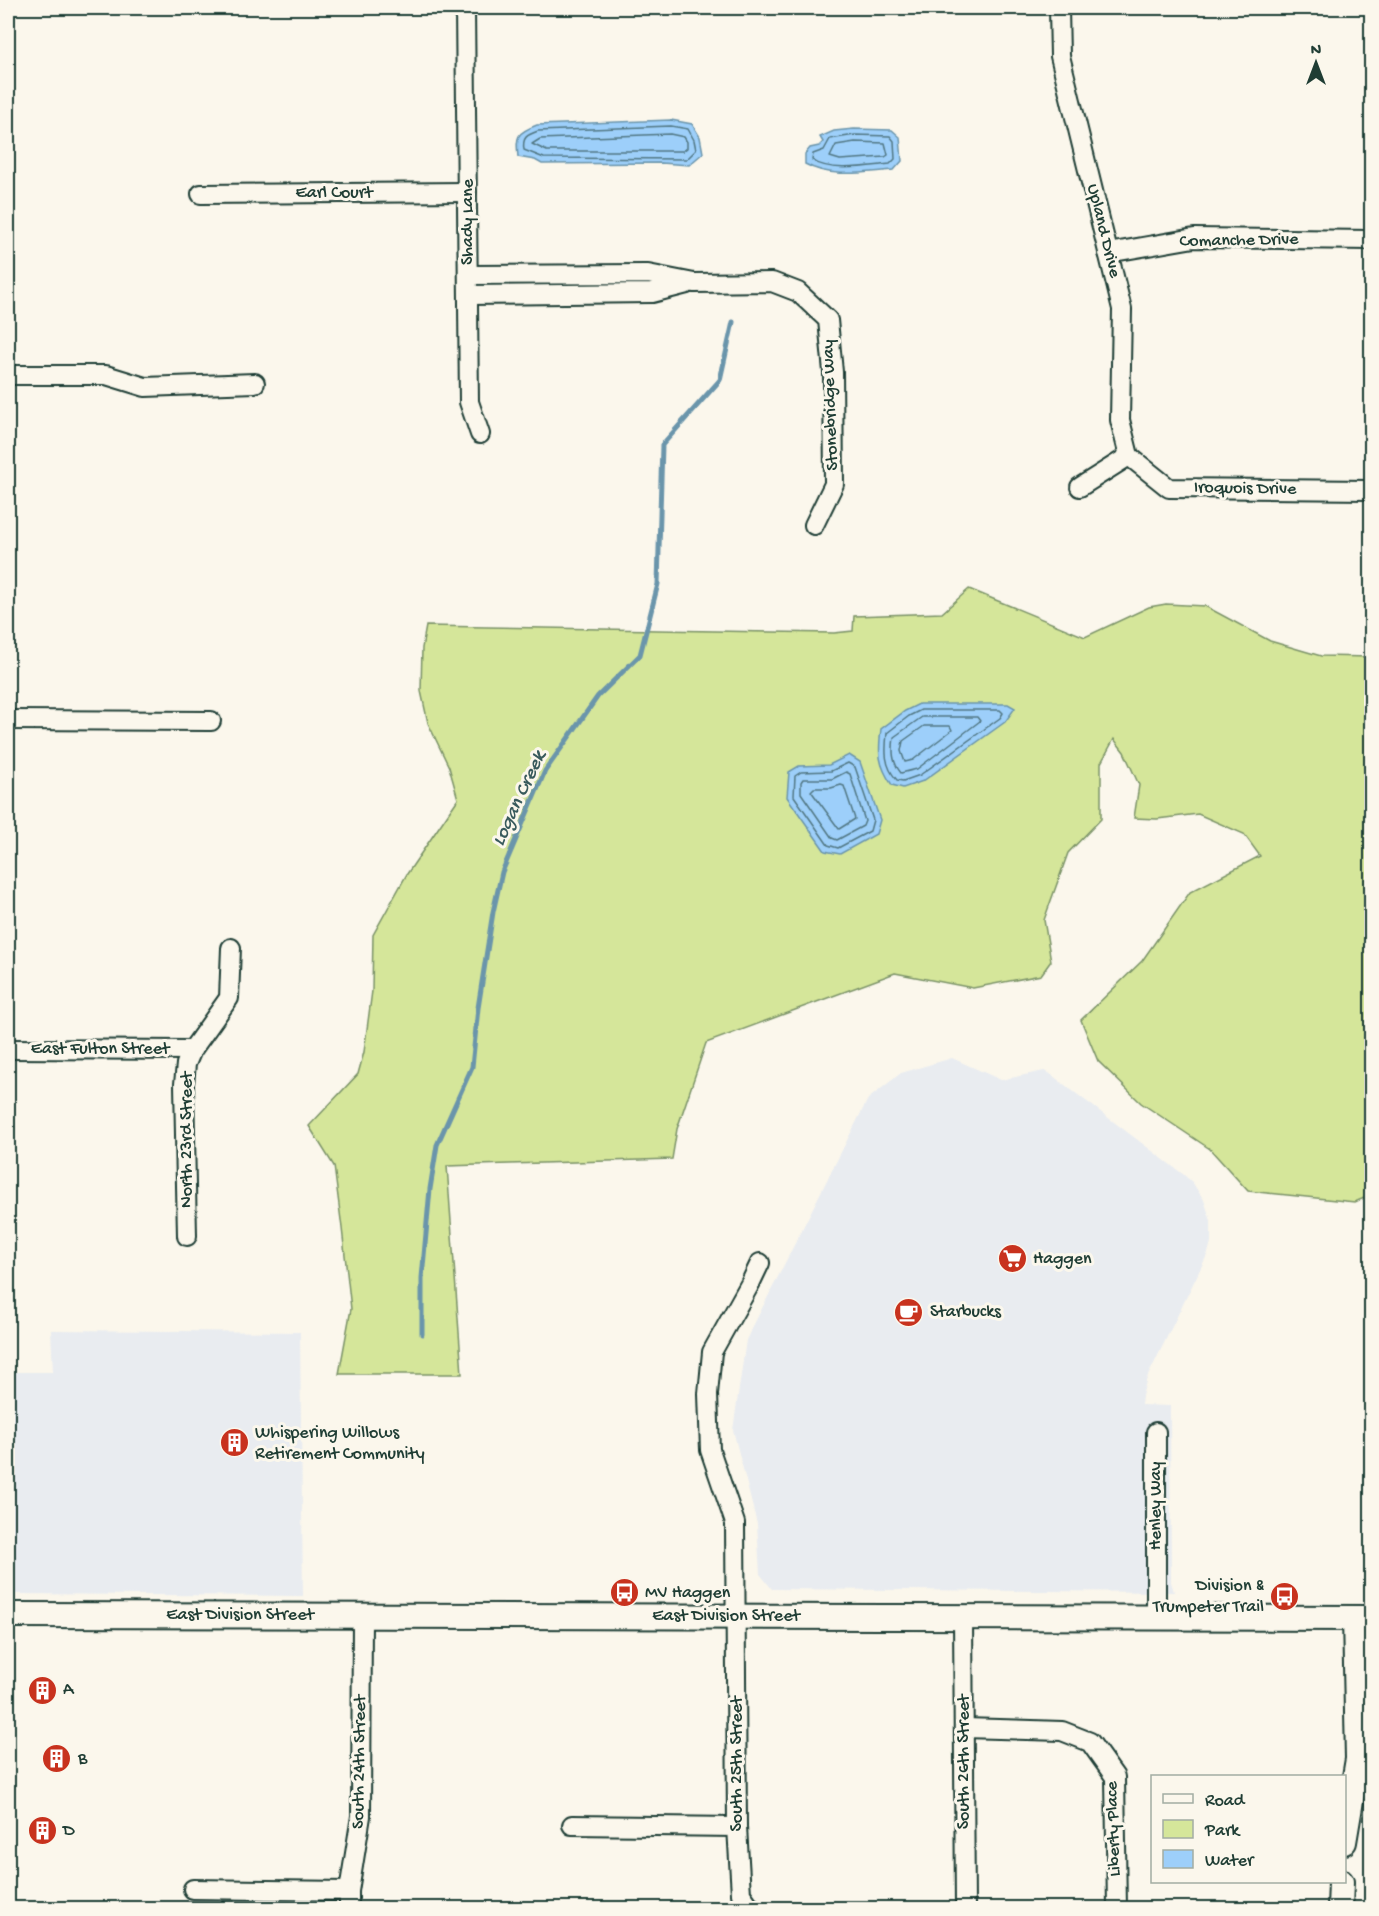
<svg xmlns="http://www.w3.org/2000/svg" width="1379" height="1916" viewBox="0 0 1379 1916" font-family="'Gochi Hand',sans-serif">
<rect width="100%" height="100%" fill="#fbf7ec"/>
<filter id="ink" filterUnits="userSpaceOnUse"><feTurbulence type="fractalNoise" baseFrequency=".0167" numOctaves="2"/><feDisplacementMap in="SourceGraphic" scale="12" xChannelSelector="R" yChannelSelector="G"/><feConvolveMatrix kernelMatrix="1 2 1 2 8 2 1 2 1" color-interpolation-filters="sRGB"/></filter>
<g filter="url(#ink)">
<g fill="#e9ecf0">
<polygon points="952,1058 1001,1080 1044,1071 1049,1073 1184,1175 1192,1182 1204,1200 1211,1221 1211,1242 1208,1253 1147,1378 1142,1396 1141,1405 1170,1406 1171,1582 1174,1592 772,1589 760,1574 757,1524 733,1430 746,1340 868,1099 901,1073"/>
<polygon points="51,1330 300,1332 303,1596 8,1594 8,1372 53,1372"/>
</g>
<polygon fill="#d5e69a" stroke="#7a9267" stroke-width="1.5" points="969,589 1085,637 1149,607 1166,604 1205,606 1270,641 1321,656 1371,657 1371,1195 1355,1202 1248,1191 1210,1149 1141,1103 1098,1061 1081,1020 1142,961 1190,892 1260,856 1244,834 1198,814 1157,819 1134,818 1139,785 1124,752 1114,739 1101,763 1101,819 1068,853 1044,920 1051,961 1041,975 973,988 895,973 706,1043 677,1129 672,1159 447,1166 462,1374 339,1374 351,1309 342,1228 334,1166 309,1126 358,1074 364,1052 372,991 373,935 407,874 458,799 449,767 428,723 421,691 422,648 426,626 834,633 853,631 854,616 942,613"/>
<g fill="#9dcffa" stroke="#6b95ab" stroke-width="1.5">
<path d="M 671,120 L 692,124 L 700,137 L 703,153 L 689,165 L 661,163 L 542,164 L 535,160 L 518,157 C 516,136 516,133 537,125 Z"/>
<path d="M 854,129 L 892,130 L 900,137 L 902,161 L 894,170 C 865,172 832,179 805,164 L 805,154 L 810,148 L 819,146 L 823,142 L 820,137 L 834,131 Z"/>
<path d="M 919,704 L 1008,704 L 1015,708 L 1005,722 L 923,781 L 903,788 L 892,785 C 878,764 878,753 881,729 L 905,711 Z"/>
<polygon points="849,755 860,762 880,820 876,834 840,854 825,851 787,797 789,772 799,766 829,765"/>
</g>
<g fill="none" stroke-linecap="round" stroke-linejoin="round">
<g stroke="#517783" stroke-width="1.5">
<path d="M 671,126 L 688,129 L 694,140 L 696,150 L 687,159 L 544,158 L 524,150 C 522,137 527,135 538,131 Z"/>
<polygon points="670,134 684,137 687,142 687,148 683,151 547,151 532,144 540,139"/>
<path d="M 855,135 L 890,136 L 894,141 L 895,159 L 890,164 C 868,166 830,173 812,160 L 813,154 L 824,150 L 830,139 Z"/>
<polygon points="855,142 885,143 888,155 885,157 840,160 830,157 836,145"/>
<path d="M 921,710 L 1000,710 L 1003,713 L 1000,718 L 920,775 L 903,781 L 897,780 C 884,766 885,751 887,733 L 909,716 Z"/>
<path d="M 922,717 L 977,717 L 980,721 L 917,769 L 901,773 C 892,762 892,751 894,737 Z"/>
<polygon points="924,726 950,726 952,730 913,760 905,762 901,751 903,741"/>
<polygon points="848,763 855,767 873,820 870,831 838,848 828,845 794,796 795,776 801,772 831,771"/>
<polygon points="846,772 850,774 865,821 863,826 837,840 832,838 801,793 801,782 803,779 832,779"/>
<polygon points="841,785 844,786 855,819 839,829 811,791 814,788 831,788"/>
</g>
<polyline stroke="#6b95ab" stroke-width="5" points="422,1334 422,1278 430,1189 437,1145 472,1067 478,1008 493,912 502,872 545,771 598,696 640,655 658,584 662,445 720,380 733,322"/>
<defs>
<g id="street">
<polyline points="465,8 469,402 480,434"/>
<polyline points="1059,8 1060,56 1122,309 1120,420 1129,456"/>
<polyline points="201,194 467,192"/>
<polyline points="1108,253 1194,238 1372,240"/>
<polyline points="468,275 648,274 694,283 772,282 798,292 828,320 833,372 834,484 814,525"/>
<polyline points="468,295 652,293 687,284"/>
<polyline points="8,375 106,375 145,387 255,383"/>
<polyline points="1129,456 1169,488 1372,490"/>
<polyline points="1080,487 1129,456"/>
<polyline points="8,720 211,721"/>
<polyline points="8,1049 192,1050"/>
<polyline points="187,1236 184,1084 186,1064 192,1050 229,998 231,948"/>
<polyline points="1156,1432 1156,1616"/>
<polyline points="963,1616 965,1908"/>
<polyline points="964,1728 1062,1731 1090,1742 1115,1777 1117,1908"/>
<polyline points="572,1825 737,1827"/>
<polyline points="193,1889 349,1891"/>
<polyline points="349,1908 349,1891 361,1816 362,1616"/>
<polyline points="751,1908 741,1894 737,1827 735,1523 710,1450 708,1394 712,1352 750,1284 760,1263"/>
</g>
<g id="secondary">
<polyline points="8,1615 1372,1618"/>
<polyline points="1344,1842 1358,1759 1355,1618"/>
<polyline points="1340,1908 1341,1882"/>
</g>
</defs>
<use href="#street" stroke="#1f3d34" stroke-width="22"/>
<use href="#secondary" stroke="#1f3d34" stroke-width="28"/>
<use href="#street" stroke="#fbf7ec" stroke-width="18"/>
<use href="#secondary" stroke="#fbf7ec" stroke-width="24"/>
</g>
</g>
<defs>
<symbol id="supermarket-disc" viewBox="-11 -11 22 22"><circle r="9.5" fill="#c8321e" stroke="#fbf7ec"/><path d="M-6-5.5h2.5l.6 2H6L4.5 2H-2.5L-4.4-4H-6ZM-1.5 3.2a1.3 1.3 0 1 0 .1 0ZM3 3.2a1.3 1.3 0 1 0 .1 0Z" fill="#fff"/></symbol>
<symbol id="cafe-disc" viewBox="-11 -11 22 22"><circle r="9.5" fill="#c8321e" stroke="#fbf7ec"/><path d="M-5.5-4.5H6V0H3Q3 3.5 0 3.5H-2.5Q-5.5 3.5-5.5 0ZM3-3.2v2h1.7v-2ZM-6 4.5H4V6H-6Z" fill="#fff"/></symbol>
<symbol id="building-disc" viewBox="-11 -11 22 22"><circle r="9.5" fill="#c8321e" stroke="#fbf7ec"/><path d="M-4-6H4V6H1V3H-1V6H-4ZM-2.5-4.3h1.7v1.8h-1.7ZM.8-4.3h1.7v1.8H.8ZM-2.5-1h1.7V.8h-1.7ZM.8-1h1.7V.8H.8Z" fill="#fff"/></symbol>
<symbol id="bus-disc" viewBox="-11 -11 22 22"><circle r="9.5" fill="#c8321e" stroke="#fbf7ec"/><path d="M-5-6H5V4H4V6H2V4H-2V6H-4V4H-5ZM-3.5-4V0h7V-4ZM-3.5 1.2v1.5H-2V1.2ZM2 1.2v1.5H3.5V1.2Z" fill="#fff"/></symbol>
</defs>
<g fill-rule="evenodd">
<use href="#supermarket-disc" x="996" y="1242" width="33" height="33"/>
<use href="#cafe-disc" x="892" y="1296" width="33" height="33"/>
<use href="#building-disc" x="218" y="1426" width="33" height="33"/>
<use href="#bus-disc" x="608" y="1576" width="33" height="33"/>
<use href="#bus-disc" x="1268" y="1580" width="33" height="33"/>
<use href="#building-disc" x="26" y="1674" width="33" height="33"/>
<use href="#building-disc" x="40" y="1742" width="33" height="33"/>
<use href="#building-disc" x="26" y="1814" width="33" height="33"/>
</g>
<g text-anchor="middle" dominant-baseline="central" stroke-width="6" stroke-linejoin="round" paint-order="stroke">
<g font-size="18" fill="#1f3d34" stroke="#fbf7ec">
<text x="334" y="193">Earl Court</text>
<text transform="translate(468 222) rotate(-90)">Shady Lane</text>
<text transform="translate(1103 231) rotate(76)">Upland Drive</text>
<text transform="translate(1239 241) rotate(-1)">Comanche Drive</text>
<text transform="translate(831 405) rotate(-92)">Stonebridge Way</text>
<text transform="translate(1245 489) rotate(1)">Iroquois Drive</text>
<text x="100" y="1049">East Fulton Street</text>
<text transform="translate(187 1140) rotate(-90)">North 23rd Street</text>
<text transform="translate(1156 1506) rotate(-90)">Henley Way</text>
<text x="240" y="1615">East Division Street</text>
<text x="726" y="1616">East Division Street</text>
<text transform="translate(360 1762) rotate(-89)">South 24th Street</text>
<text transform="translate(964 1762) rotate(-90)">South 26th Street</text>
<text transform="translate(737 1764) rotate(-90)">South 25th Street</text>
<text transform="translate(1114 1829) rotate(-92)">Liberty Place</text>
</g>
<g font-size="18" fill="#1f3d34" stroke="#fbf7ec" text-anchor="start">
<text x="1033" y="1259">Haggen</text>
<text x="930" y="1312">Starbucks</text>
<text x="255" y="1433">Whispering Willows<tspan x="255" dy="21">Retirement Community</tspan></text>
<text x="1264" y="1586" text-anchor="end">Division &amp;<tspan x="1264" dy="21">Trumpeter Trail</tspan></text>
<text x="645" y="1593">MV Haggen</text>
<text x="63" y="1690">A</text>
<text x="78" y="1759">B</text>
<text x="63" y="1831">D</text>
</g>
<g font-size="20" font-style="italic" fill="#385a5c" stroke="#fbf7ec">
<text transform="translate(520 799) rotate(-65)">Logan Creek</text>
</g>
</g>
<rect width="1379" height="1916" fill="none" stroke="#fbf7ec" stroke-width="30"/>
<rect x="15" y="15" width="1349" height="1886" fill="none" stroke="#1f3d34" stroke-width="2" filter="url(#ink)"/>
<rect x="1151" y="1775" width="195" height="108" fill="#fbf7ec" stroke="#a3ada2" stroke-width="1.5"/>
<rect x="1163" y="1794" width="30" height="9" fill="#fbf7ec" stroke="#a3ada2" stroke-width="1.5"/>
<text x="1205" y="1805" font-size="18" fill="#1f3d34">Road</text>
<rect x="1163" y="1820" width="30" height="18" fill="#d5e69a" stroke="#a3ada2" stroke-width="1.5"/>
<text x="1205" y="1835" font-size="18" fill="#1f3d34">Park</text>
<rect x="1163" y="1850" width="30" height="18" fill="#9dcffa" stroke="#a3ada2" stroke-width="1.5"/>
<text x="1205" y="1865" font-size="18" fill="#1f3d34">Water</text>
<g transform="translate(1316 63)" stroke="#fbf7ec" stroke-width="4.5" paint-order="stroke">
<path d="M0-4.5L10 22L0 15L-10 22Z" fill="#1f3d34"/>
<text y="-9" font-size="16" font-weight="bold" text-anchor="middle" fill="#1f3d34">N</text>
</g>
</svg>
